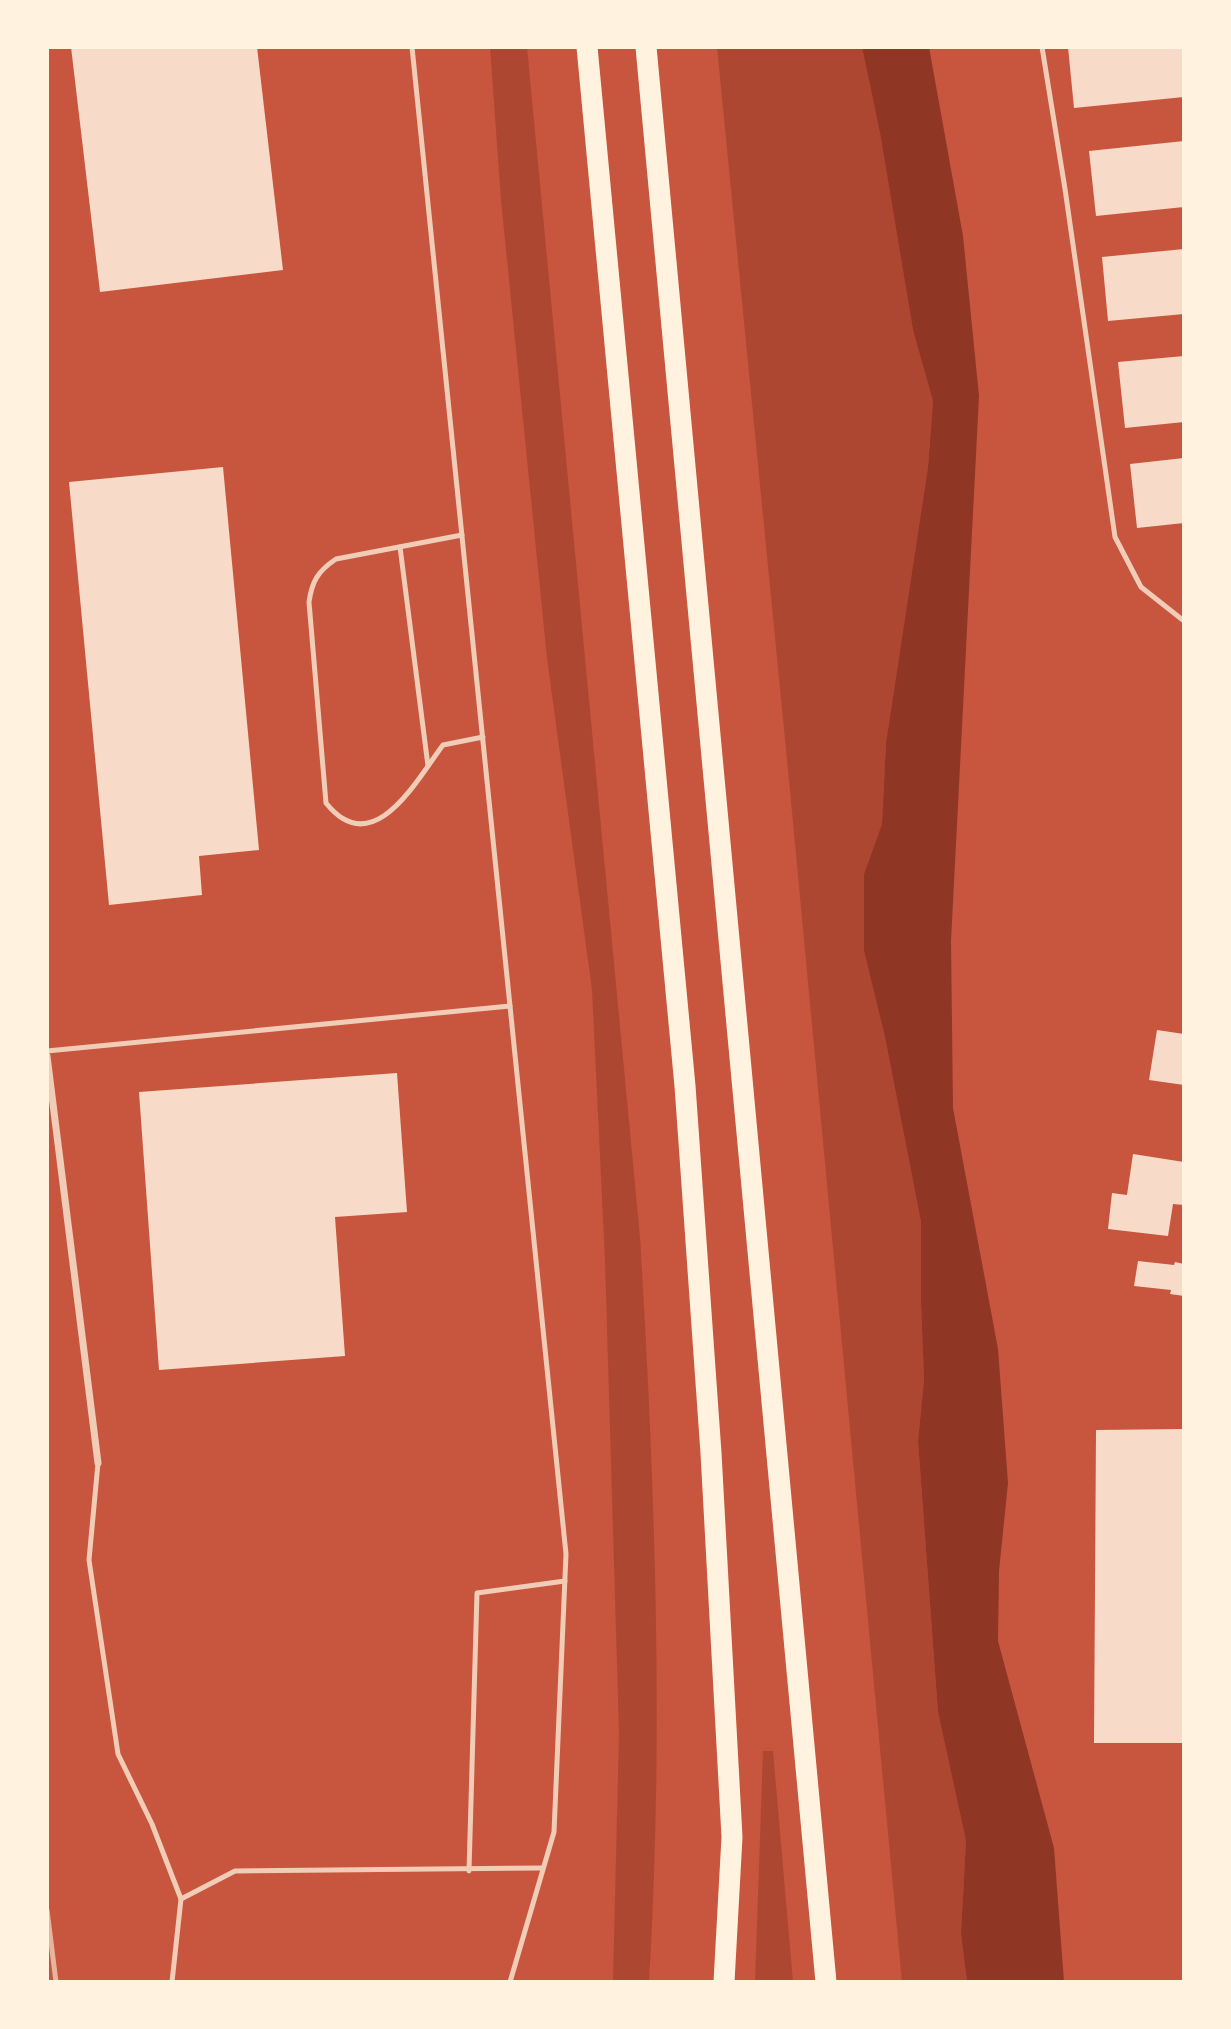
<svg xmlns="http://www.w3.org/2000/svg" width="1231" height="2029" viewBox="0 0 1231 2029" font-family="Montserrat,sans-serif">
<rect width="100%" height="100%" fill="#c8553d"/>
<g fill="#ae4732">
<path d="M 490,47 L 527,47 L 640,1237 C 655,1484 664,1734 649,1982 L 613,1982 L 619,1733 L 605,1260 L 592,990 L 547,658 L 501,200 Z"/>
<polygon points="717,47 862,47 880,133 913,330 933,400 928,467 886,743 882,824 864,874 864,951 885,1037 921,1222 921,1302 924,1380 918,1441 938,1712 966,1841 961,1934 967,1982 902,1982 789,780"/>
<polygon points="763,1751 773,1751 793,1982 755,1982"/>
</g>
<polygon fill="#8f3625" points="862,47 929,47 963,236 979,396 951,941 953,1108 998,1349 1008,1483 999,1571 998,1641 1054,1848 1064,1982 967,1982 961,1934 966,1841 938,1712 918,1441 924,1380 921,1302 921,1222 885,1037 864,951 864,874 882,824 886,743 928,467 933,401 913,330 880,133"/>
<g fill="#f7dbc8">
<polygon points="71,47 257,47 283,270 100,292"/>
<polygon points="1068,47 1184,47 1184,97 1074,108"/>
<polygon points="1184,141 1184,207 1096,216 1089,151"/>
<polygon points="1184,249 1184,314 1108,321 1102,257"/>
<polygon points="1184,356 1184,422 1125,428 1118,362"/>
<polygon points="1184,458 1184,523 1137,528 1130,464"/>
<polygon points="223,467 259,850 199,856 202,895 109,905 69,482"/>
<polygon points="1157,1030 1184,1034 1184,1085 1149,1080"/>
<polygon points="397,1073 407,1212 335,1217 345,1356 159,1370 139,1092"/>
<polygon points="1133,1154 1184,1162 1184,1205 1173,1204 1168,1236 1108,1229 1112,1193 1127,1195"/>
<polygon points="1138,1261 1174,1265 1175,1262 1184,1264 1184,1296 1170,1294 1171,1290 1134,1286"/>
<polygon points="1184,1429 1184,1743 1094,1743 1096,1430"/>
</g>
<g fill="none" stroke-linecap="round" stroke-linejoin="round">
<g stroke="#f1ccb7" stroke-width="5">
<polyline points="412,47 566,1554 554,1832 510,1982"/>
<polyline points="1042,47 1065,189 1115,537 1141,587 1184,621"/>
<path d="M 462,535 L 336,559 C 318,571 312,581 309,602 L 326,803 C 373,862 416,781 443,745 L 483,737"/>
<polyline points="400,547 428,766"/>
<polyline points="47,1051 510,1006"/>
<polyline points="98,1463 89,1560 118,1754 152,1824 181,1899"/>
<polyline points="469,1871 477,1593 565,1581"/>
<polyline points="172,1982 181,1899 235,1871 542,1868"/>
</g>
<polyline stroke="#f1ccb7" stroke-width="7" points="47,1056 98,1463"/>
<g stroke="#fff3e0" stroke-width="21">
<polyline points="587,47 685,1086 711,1453 732,1837 724,1982"/>
<polyline points="646,47 826,1982"/>
</g>
<polyline stroke="#e9b49f" stroke-width="5" points="47,1910 56,1982"/>
</g>
<rect width="1231" height="2029" fill="none" stroke="#fff3e0" stroke-width="98"/>
</svg>
